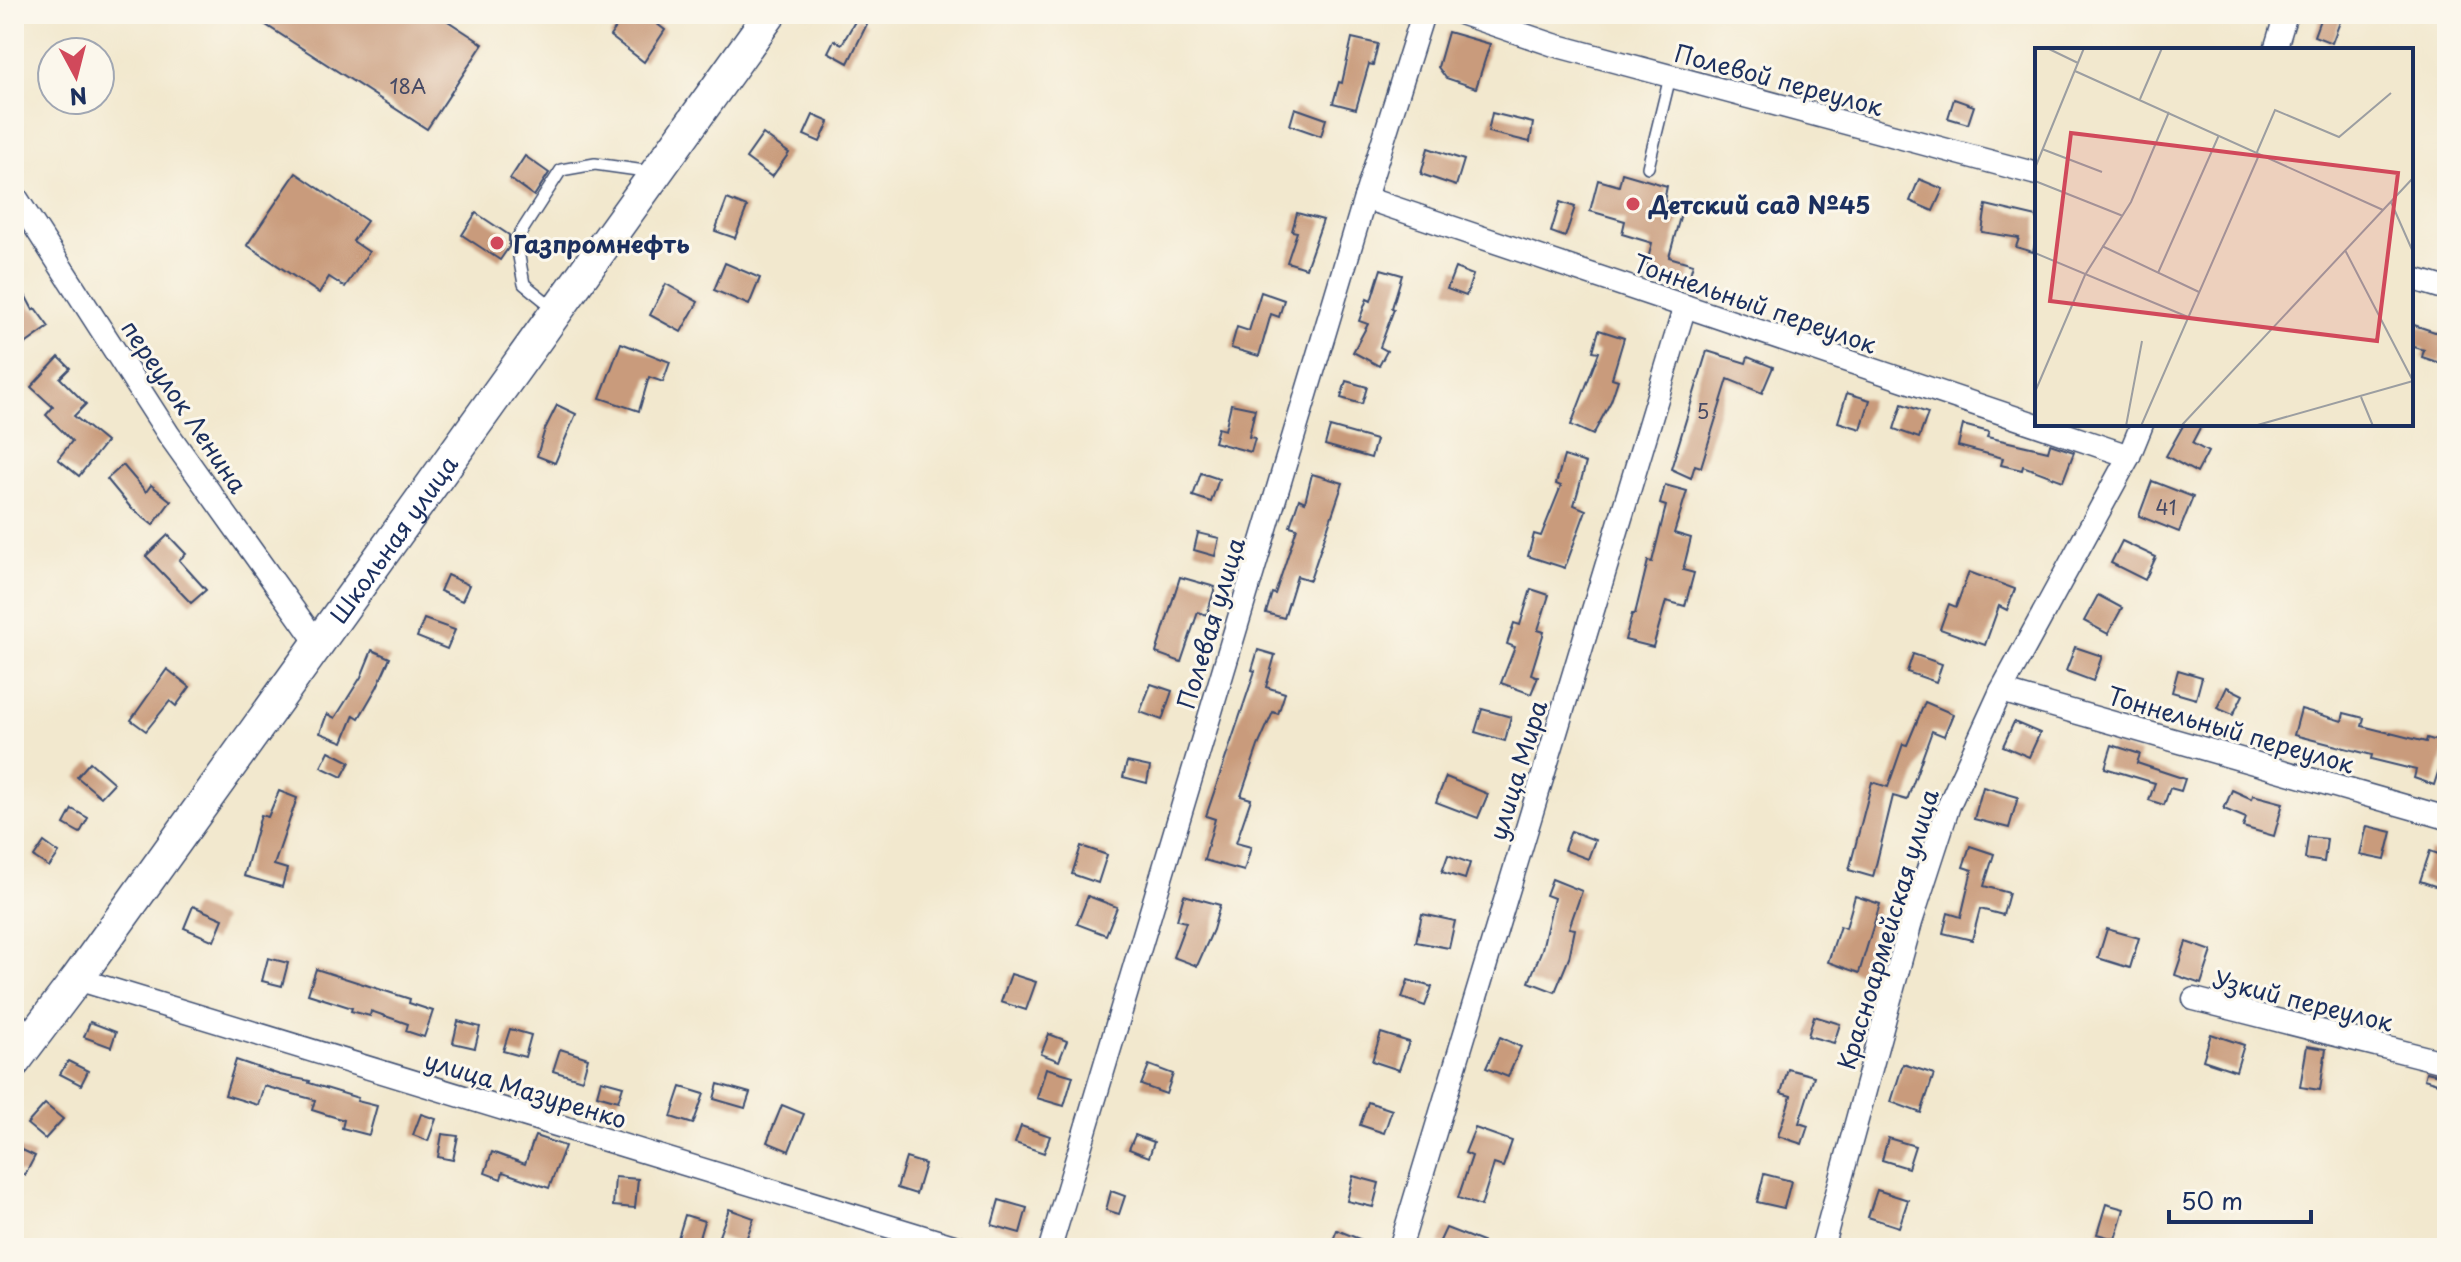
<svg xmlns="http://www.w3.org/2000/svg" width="2461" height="1262" viewBox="0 0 2461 1262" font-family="'Playpen Sans',sans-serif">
<rect width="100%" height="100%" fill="#fbf7ec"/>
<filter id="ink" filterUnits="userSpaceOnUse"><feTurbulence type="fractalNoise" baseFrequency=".0125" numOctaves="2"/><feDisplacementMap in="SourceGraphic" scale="16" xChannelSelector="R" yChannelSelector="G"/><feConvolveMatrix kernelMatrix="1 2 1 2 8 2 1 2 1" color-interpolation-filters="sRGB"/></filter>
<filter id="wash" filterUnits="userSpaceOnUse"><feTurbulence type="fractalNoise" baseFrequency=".006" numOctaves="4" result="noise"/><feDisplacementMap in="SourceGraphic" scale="32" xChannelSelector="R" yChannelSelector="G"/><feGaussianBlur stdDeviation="1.8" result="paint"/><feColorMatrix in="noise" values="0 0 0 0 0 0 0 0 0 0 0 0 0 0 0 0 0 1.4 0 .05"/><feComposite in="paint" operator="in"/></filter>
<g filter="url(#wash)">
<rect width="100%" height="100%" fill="#f2e8ce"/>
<g id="blocks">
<g fill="#c99b7b">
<polygon points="249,14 437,14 483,44 427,129"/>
<polygon points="626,14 644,14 665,30 644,62 610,36"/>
<polygon points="2322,14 2343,14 2332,43 2314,36"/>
<polygon points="857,18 867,24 848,63 828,52 834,40 842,44"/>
<polygon points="1448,32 1490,44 1476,88 1446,78 1438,67"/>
<polygon points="1352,38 1378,44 1373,65 1369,64 1356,109 1333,103 1339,82 1342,83"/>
<polygon points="1954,99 1974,106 1968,124 1948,118"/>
<polygon points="1295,108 1326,119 1321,136 1290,125"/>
<polygon points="1492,113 1533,123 1530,142 1488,132"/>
<polygon points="813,115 829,122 820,142 804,135"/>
<polygon points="763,134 789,153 772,177 746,158"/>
<polygon points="1428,148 1464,160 1456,186 1421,174"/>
<polygon points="525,156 549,173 534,196 510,179"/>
<polygon points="296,173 367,221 353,241 369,252 345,287 329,277 319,293 247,245"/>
<polygon points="1622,173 1667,186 1664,201 1683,206 1669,257 1693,264 1687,285 1645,271 1652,243 1622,234 1625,221 1590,211 1598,180 1619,186"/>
<polygon points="1919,179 1943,189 1933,211 1910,201"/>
<polygon points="727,199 747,207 735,238 715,231"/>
<polygon points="1560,202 1575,207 1565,237 1551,232"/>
<polygon points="1986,205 2037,217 2037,236 2033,252 2016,247 2019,238 1982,232"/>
<polygon points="476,213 509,235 509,247 500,260 462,235"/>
<polygon points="1297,213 1323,220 1306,268 1287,262 1297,232 1292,231"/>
<polygon points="725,263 760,278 749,305 714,290"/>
<polygon points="1455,268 1473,275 1466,296 1447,289"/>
<polygon points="1381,269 1402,275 1392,308 1394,309 1380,347 1387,351 1379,366 1353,352 1368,324 1359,321 1367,299 1371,301"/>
<polygon points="14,274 33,310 35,308 49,327 21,347 14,337"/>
<polygon points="666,284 698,302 681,332 650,315"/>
<polygon points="1261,292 1284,300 1279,317 1271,314 1259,356 1231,348 1237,327 1249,331"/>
<polygon points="2411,324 2447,336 2440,363 2422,357 2424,350 2411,346"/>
<polygon points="1599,330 1624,338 1612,378 1618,380 1611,401 1593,435 1571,425 1599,352 1593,351"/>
<polygon points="621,343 670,362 663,382 649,377 639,411 600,398"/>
<polygon points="1707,351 1746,363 1748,357 1773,367 1762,393 1728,379 1701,467 1695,465 1691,478 1671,469"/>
<polygon points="59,357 70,368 60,378 86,404 74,416 106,442 79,476 58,459 72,441 46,415 53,407 31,387"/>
<polygon points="1346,381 1367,387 1362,404 1341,398"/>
<polygon points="1847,393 1870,400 1861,429 1838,422"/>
<polygon points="1231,404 1255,409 1249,437 1255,438 1251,452 1214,442 1218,428 1225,430"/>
<polygon points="1902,404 1928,413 1919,438 1894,429"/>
<polygon points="557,405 576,414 555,463 537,456 545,429"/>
<polygon points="2184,424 2202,424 2192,443 2208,452 2197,473 2166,456"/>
<polygon points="1963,425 1989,432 1987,437 2048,451 2050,444 2074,452 2063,481 2023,466 2022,470 2001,465 2003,458 1958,446"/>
<polygon points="1330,427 1376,440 1371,458 1325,445"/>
<polygon points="1564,456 1586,463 1574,505 1586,510 1565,568 1528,556 1534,534 1541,536 1561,486 1556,484"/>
<polygon points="123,465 146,492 151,485 171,501 153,525 131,508 107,479"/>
<polygon points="1201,473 1219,479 1211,502 1193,496"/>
<polygon points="1312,474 1343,483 1310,580 1297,576 1284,618 1266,613 1272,593 1275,594 1297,528 1290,526 1299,499 1305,502"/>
<polygon points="2152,481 2193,497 2179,532 2139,516"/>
<polygon points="1665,485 1687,491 1674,533 1691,538 1683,570 1694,573 1685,606 1666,601 1653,647 1625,640 1632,614 1635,614 1648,561 1652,562 1666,506 1660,504"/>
<polygon points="1198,533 1219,538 1215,556 1194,550"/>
<polygon points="168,535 186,554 179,560 206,590 191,603 146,556"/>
<polygon points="2122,541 2156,557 2145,580 2111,563"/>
<polygon points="1969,572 2015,589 2007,610 1999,606 1985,645 1940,629 1949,604 1956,607"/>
<polygon points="447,575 469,585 462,601 440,591"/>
<polygon points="1180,577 1215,587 1207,615 1198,612 1181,662 1156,653"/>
<polygon points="1531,589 1549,595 1538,630 1544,632 1531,674 1538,677 1531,694 1501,683 1515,647 1507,644 1514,623 1520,625"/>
<polygon points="2098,595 2122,608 2108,634 2084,621"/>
<polygon points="424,619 455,630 447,649 417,637"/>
<polygon points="2075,647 2102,656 2093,681 2066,671"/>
<polygon points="372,650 390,658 377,687 359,718 354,715 343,742 320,733 327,714 335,718 361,677"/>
<polygon points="1258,650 1275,655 1266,687 1285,693 1278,714 1273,712 1258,746 1241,796 1251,799 1236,843 1251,847 1244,871 1204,860 1215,819 1206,816 1255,671 1252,670"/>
<polygon points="1913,654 1942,664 1936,682 1907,672"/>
<polygon points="167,669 190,687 176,706 170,701 146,731 131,720"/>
<polygon points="2178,670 2202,677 2196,699 2172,692"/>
<polygon points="1151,684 1172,691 1162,720 1140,712"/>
<polygon points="2227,687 2243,695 2233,715 2217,708"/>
<polygon points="1925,702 1953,714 1944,736 1932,731 1907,800 1893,796 1873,877 1849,870 1872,782 1888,787 1903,744 1907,745"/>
<polygon points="1482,709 1511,717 1505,741 1475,732"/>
<polygon points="2301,709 2342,721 2344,713 2364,718 2362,726 2426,742 2427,738 2447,744 2434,785 2414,778 2416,770 2371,759 2372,755 2294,735"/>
<polygon points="2014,722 2040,733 2029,757 2003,746"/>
<polygon points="2112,745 2140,754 2137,763 2185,779 2181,791 2170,788 2164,805 2149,800 2155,783 2105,768"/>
<polygon points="329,751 350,762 342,777 321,767"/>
<polygon points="90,762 114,783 101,797 77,777"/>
<polygon points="1127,762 1150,767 1147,783 1123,777"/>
<polygon points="1446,777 1488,794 1478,818 1436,802"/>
<polygon points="1983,787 2018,797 2009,828 1974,819"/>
<polygon points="2232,790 2252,799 2253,795 2283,803 2274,836 2243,827 2246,818 2224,809"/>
<polygon points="279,791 297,798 274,865 287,869 282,887 244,876 261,815 268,817"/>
<polygon points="72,809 88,818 80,833 64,824"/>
<polygon points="2367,826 2392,832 2385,860 2360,855"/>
<polygon points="1571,831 1595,840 1588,859 1564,850"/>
<polygon points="2308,837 2327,839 2324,862 2305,859"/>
<polygon points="44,842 59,853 49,867 34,857"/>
<polygon points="1081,846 1107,855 1098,883 1072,874"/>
<polygon points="1970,846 1994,854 1984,886 2009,893 2003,915 1980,909 1972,940 1943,933 1948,913 1961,917 1972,870 1963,867"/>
<polygon points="2430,851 2447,857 2447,890 2420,881"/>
<polygon points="1448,855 1470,863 1465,879 1442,872"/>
<polygon points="1552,879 1582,891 1569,928 1575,929 1569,958 1555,992 1529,982 1542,949 1554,898 1546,895"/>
<polygon points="1184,895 1220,905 1213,930 1197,966 1173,957 1186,922 1177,920"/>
<polygon points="1088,896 1117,907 1106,935 1077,924"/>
<polygon points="1855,896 1880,904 1859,973 1828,962 1840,926 1846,928"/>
<polygon points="193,906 223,919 214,941 184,928"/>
<polygon points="1422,914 1455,921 1449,948 1416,942"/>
<polygon points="2107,929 2139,938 2130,968 2098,958"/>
<polygon points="2186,942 2212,951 2201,984 2175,975"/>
<polygon points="268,958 288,963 282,986 262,981"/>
<polygon points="316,969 410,999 409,1003 433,1011 424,1037 406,1031 408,1024 371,1011 370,1016 351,1011 352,1008 308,994"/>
<polygon points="1011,974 1036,982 1026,1010 1001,1002"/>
<polygon points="1408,980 1432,987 1425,1006 1402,998"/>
<polygon points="1814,1016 1840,1024 1834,1043 1808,1036"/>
<polygon points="458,1021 480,1027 475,1048 453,1043"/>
<polygon points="90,1022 116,1032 111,1047 84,1037"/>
<polygon points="510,1029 531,1035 525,1057 503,1051"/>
<polygon points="1381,1033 1409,1042 1399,1070 1372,1061"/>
<polygon points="1049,1034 1067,1041 1059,1061 1041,1054"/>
<polygon points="2211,1034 2244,1045 2236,1071 2203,1060"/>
<polygon points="1500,1037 1521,1047 1508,1077 1486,1068"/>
<polygon points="2307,1046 2326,1049 2320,1090 2300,1087"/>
<polygon points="560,1049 588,1058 582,1080 553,1071"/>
<polygon points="236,1060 280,1075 310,1081 309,1083 358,1098 357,1101 377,1106 369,1135 342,1128 344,1120 312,1110 315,1100 264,1086 258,1105 225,1095"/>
<polygon points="68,1061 88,1071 81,1085 60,1074"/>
<polygon points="1903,1064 1934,1074 1921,1113 1891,1102"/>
<polygon points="1149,1065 1173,1074 1166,1094 1141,1085"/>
<polygon points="1046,1068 1073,1076 1064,1106 1037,1098"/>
<polygon points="1788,1069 1814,1076 1799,1123 1808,1126 1802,1144 1778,1136 1791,1096 1781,1093"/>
<polygon points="2426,1072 2447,1077 2447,1086 2424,1079"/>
<polygon points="601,1080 623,1086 618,1101 597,1095"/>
<polygon points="718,1084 750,1093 745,1108 714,1099"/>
<polygon points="681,1087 704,1094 693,1124 671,1117"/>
<polygon points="1368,1102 1392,1110 1384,1133 1360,1125"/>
<polygon points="45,1104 63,1119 45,1139 27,1124"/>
<polygon points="782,1105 804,1114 789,1151 767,1142"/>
<polygon points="421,1114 436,1119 428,1141 413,1135"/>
<polygon points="1021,1126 1050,1136 1044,1153 1015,1143"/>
<polygon points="1475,1128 1512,1141 1503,1167 1494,1164 1481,1206 1458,1198 1472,1156 1465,1153"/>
<polygon points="442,1134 458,1136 453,1160 438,1157"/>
<polygon points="1135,1135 1154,1142 1149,1157 1129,1149"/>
<polygon points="535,1136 565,1146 549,1188 503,1172 501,1179 485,1173 492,1152 525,1164"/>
<polygon points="1888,1138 1915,1146 1908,1168 1882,1160"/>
<polygon points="14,1146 35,1156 25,1175 14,1170"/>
<polygon points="906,1158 925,1164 916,1194 897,1188"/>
<polygon points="1764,1174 1791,1181 1784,1208 1757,1202"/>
<polygon points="1353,1176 1379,1183 1373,1207 1347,1201"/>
<polygon points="615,1177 638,1179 635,1208 613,1206"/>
<polygon points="1877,1190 1908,1200 1899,1227 1868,1217"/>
<polygon points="1111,1191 1125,1196 1119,1214 1106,1210"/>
<polygon points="999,1200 1027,1208 1020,1233 992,1225"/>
<polygon points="2106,1204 2124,1209 2115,1239 2097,1234"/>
<polygon points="729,1209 754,1218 744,1245 719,1236"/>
<polygon points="685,1215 704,1221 696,1248 675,1248"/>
<polygon points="1446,1228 1495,1247 1494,1248 1452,1248 1439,1243"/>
<polygon points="1337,1230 1379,1247 1379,1248 1330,1248"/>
</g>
</g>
</g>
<g filter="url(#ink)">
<use href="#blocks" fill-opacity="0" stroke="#3b4b6f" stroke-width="2"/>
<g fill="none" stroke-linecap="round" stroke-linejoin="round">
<defs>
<g id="service">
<polyline points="1648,167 1670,77"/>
<polyline points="555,309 524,284 516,240 561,170 595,164 652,172"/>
</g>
<g id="minor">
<polyline points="1463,14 1554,45 2037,174"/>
<polyline points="2275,50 2286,14"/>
<polyline points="14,194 169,435 318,644"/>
<polyline points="1365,198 2129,456"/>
<polyline points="2411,278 2447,289"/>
<polyline points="2001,691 2447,818"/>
<polyline points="77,979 960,1248"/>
<polyline points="2194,999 2447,1063"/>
<polyline points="14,1019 29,1043"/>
<polyline points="1050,1248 1365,198 1423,14"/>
<polyline points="1400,1248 1685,306"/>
<polyline points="1822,1248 1911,922 1949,805 2001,691 2129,456 2142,424"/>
</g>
<g id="secondary">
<path id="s1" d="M 14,1062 L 77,979 L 770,14"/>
</g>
</defs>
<use href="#service" stroke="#3b4b6f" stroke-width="14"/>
<use href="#minor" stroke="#3b4b6f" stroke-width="25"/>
<use href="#secondary" stroke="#3b4b6f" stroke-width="35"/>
<use href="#service" stroke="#fff" stroke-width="11"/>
<use href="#minor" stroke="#fff" stroke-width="22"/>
<use href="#secondary" stroke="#fff" stroke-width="32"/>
</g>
</g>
<g fill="#d1495b" stroke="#fbf7ec" stroke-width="3">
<circle cx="1633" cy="204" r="8"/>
<circle cx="497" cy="243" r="8"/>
</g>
<g text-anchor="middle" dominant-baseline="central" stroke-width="6" stroke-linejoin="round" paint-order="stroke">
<g font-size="20" fill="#464a65">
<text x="408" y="86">18А</text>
<text x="1703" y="411">5</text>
<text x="2166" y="507">41</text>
</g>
<g font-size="24" fill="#1b2f5e" stroke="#fbf7ec">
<text transform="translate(1779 79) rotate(15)">Полевой переулок</text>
<text transform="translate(1755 303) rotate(19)">Тоннельный переулок</text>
<text transform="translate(185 406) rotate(56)">переулок Ленина</text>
<text stroke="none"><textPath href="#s1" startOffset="646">Школьная улица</textPath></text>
<text transform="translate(1210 623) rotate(-73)">Полевая улица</text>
<text transform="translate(2231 729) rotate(16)">Тоннельный переулок</text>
<text transform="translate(1517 770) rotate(-73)">улица Мира</text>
<text transform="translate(1887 929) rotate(-73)">Красноармейская улица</text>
<text transform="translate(2303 1000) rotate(14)">Узкий переулок</text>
<text transform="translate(526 1089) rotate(17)">улица Мазуренко</text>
</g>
<g font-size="24" font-weight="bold" fill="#1b2f5e" stroke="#fbf7ec" text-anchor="start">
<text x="1649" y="204">Детский сад №45</text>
<text x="513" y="243">Газпромнефть</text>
</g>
</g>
<g transform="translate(2035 48)">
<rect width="378" height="378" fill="#f2e8ce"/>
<path fill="none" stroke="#9c9ea1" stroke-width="2" d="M 12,0 L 43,15M 40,23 L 348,162M 105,51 L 127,0M 7,101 L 67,124M 222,104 L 240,62 L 304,89 L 356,45M 0,120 L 49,0M 0,133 L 88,168M 356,154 L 378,204M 67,198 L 164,244M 310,202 L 378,333M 0,205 L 153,269M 123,225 L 184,87M 0,344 L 50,227 L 96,154 L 134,64M 326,349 L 338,378M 91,378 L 107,293M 106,378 L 224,107M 146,378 L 378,130M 219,378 L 378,333"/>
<path fill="#d1495b" fill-opacity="0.15" stroke="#d1495b" stroke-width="4" d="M 36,85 L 363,125 L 342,293 L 15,253 Z"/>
<rect width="378" height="378" fill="none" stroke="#1b2f5e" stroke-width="4"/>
</g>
<rect width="2461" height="1262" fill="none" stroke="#fbf7ec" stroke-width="48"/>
<g transform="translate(76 76) rotate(173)"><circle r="38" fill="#fbf7ec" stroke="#a1a7b3" stroke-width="2"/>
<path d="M0-6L14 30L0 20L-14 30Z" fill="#d1495b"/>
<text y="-12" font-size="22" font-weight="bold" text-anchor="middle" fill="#1b2f5e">N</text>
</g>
<path d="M2169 1210v12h142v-12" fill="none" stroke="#1b2f5e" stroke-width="4"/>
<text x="2181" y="1210" font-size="24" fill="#1b2f5e" stroke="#fbf7ec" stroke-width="6" paint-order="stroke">50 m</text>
</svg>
